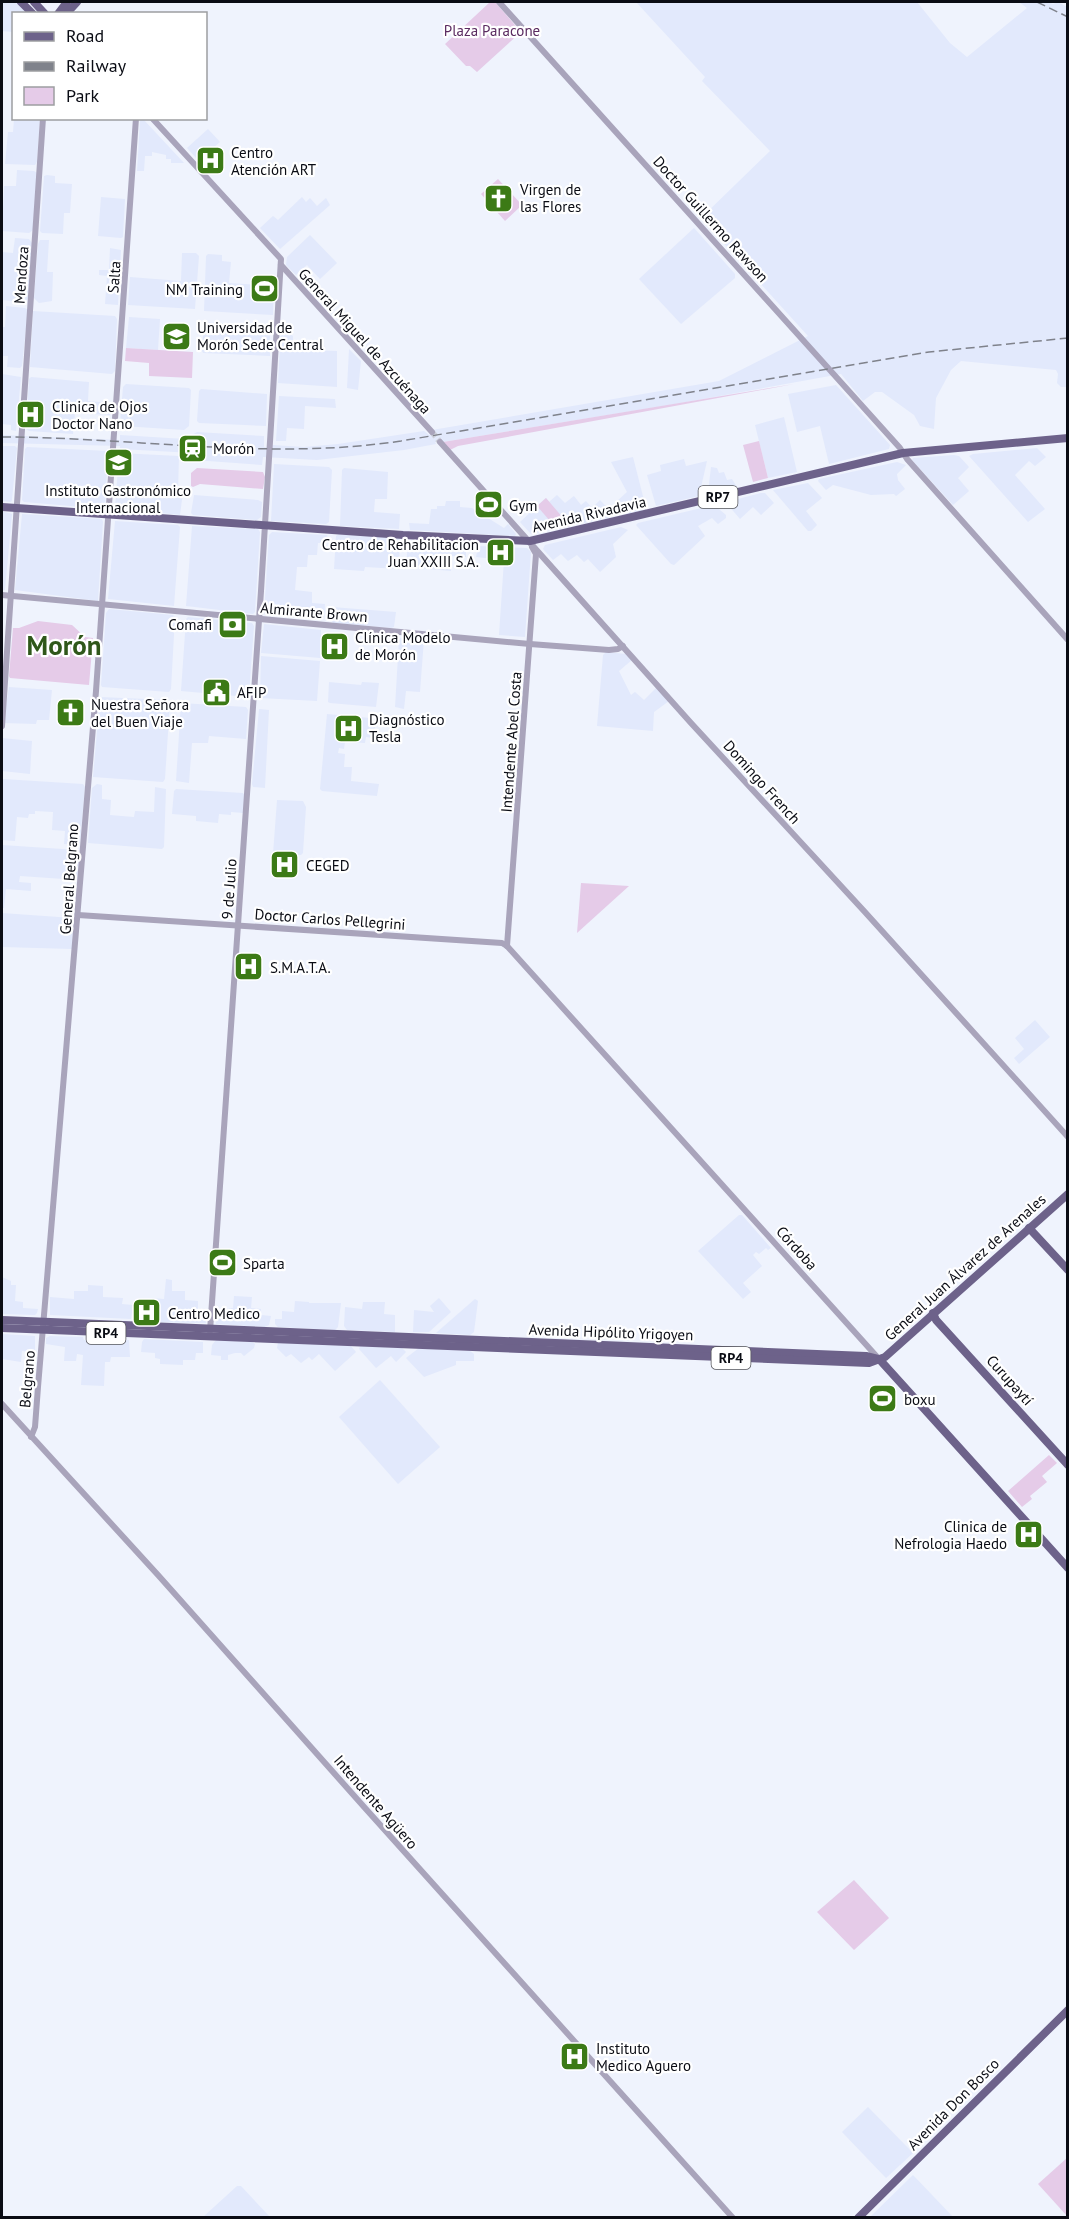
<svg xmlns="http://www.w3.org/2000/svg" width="1069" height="2219" viewBox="0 0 1069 2219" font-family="'PT Sans',sans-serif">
<rect width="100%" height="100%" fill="#eff3fd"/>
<g fill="#e2e9fc">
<polygon points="2,2 16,2 29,13 14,14 13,32 2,31"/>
<polygon points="636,2 917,2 950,43 967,57 1027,8 1019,2 1049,2 1053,4 1058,2 1067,7 1067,387 1061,387 1057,383 1058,374 1056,370 961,361 951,370 936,398 934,429 920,426 914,415 882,392 875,392 863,401 841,374 681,403 443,442 435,442 436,444 404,450 317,460 263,457 262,465 194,460 193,453 120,449 120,446 2,443 2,435 120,440 120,435 185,439 197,432 264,436 264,447 272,448 273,445 304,447 338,444 424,431 429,435 433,432 432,430 719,381 808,336 701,218 770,151 702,81 705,77"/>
<polygon points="14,119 40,119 37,162 35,165 5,164 8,132 13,132"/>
<polygon points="143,119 184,163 171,163 171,159 166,159 166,155 152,152 152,156 145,156 144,171 137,171 140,121"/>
<polygon points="208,129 220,142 207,153 218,165 211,171 207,170 187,148"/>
<polygon points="17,170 34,171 37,173 33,230 29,233 2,231 4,186 16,186"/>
<polygon points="47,175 55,176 55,183 72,184 70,213 64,213 63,234 42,233 40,231 44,176"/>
<polygon points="101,197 125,199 123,237 121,238 98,236"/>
<polygon points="302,197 306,202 310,198 317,206 326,198 330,205 280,249 260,228 273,216 278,220"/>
<polygon points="694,228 735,274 735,278 681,324 639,279"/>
<polygon points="310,235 337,263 320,279 307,265 296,275 286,265 287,257"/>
<polygon points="15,238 29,239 32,243 28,299 24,302 2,300 2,252 13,253"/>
<polygon points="40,240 49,240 47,272 53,272 52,301 39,303 34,298 38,244"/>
<polygon points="110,248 121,250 118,305 105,304 107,276 99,275 99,270 109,270"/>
<polygon points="182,253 196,253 199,256 195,309 128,305 130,277 181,281"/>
<polygon points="208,254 222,255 222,261 231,262 229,283 274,286 273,315 204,311 206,256"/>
<polygon points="6,306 25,308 28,310 22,366 20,368 7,367 8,356 2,356 2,327 5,327"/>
<polygon points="33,311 115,316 117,319 115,371 112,374 30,367"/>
<polygon points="129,317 160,319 158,350 126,348"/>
<polygon points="204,322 270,326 270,356 203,353 202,351"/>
<polygon points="283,327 291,327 291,335 293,336 293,342 310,343 310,350 337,351 337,387 278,383 281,329"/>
<polygon points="349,349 361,361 358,390 347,388"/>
<polygon points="2,374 21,377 16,431 11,430 11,425 2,424"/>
<polygon points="31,377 89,382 88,401 111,403 110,415 75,413 73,434 29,431 26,429 29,379"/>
<polygon points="126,384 189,388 191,390 189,426 184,430 122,426 120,423 123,387"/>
<polygon points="836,385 890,445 889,449 829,464 820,426 797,432 788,394"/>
<polygon points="201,389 267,394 266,426 199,423 197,421 199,391"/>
<polygon points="279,396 335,399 336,408 305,406 304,429 287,428 286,441 276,441"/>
<polygon points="784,417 797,472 768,478 755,425"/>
<polygon points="2,446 15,446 17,448 12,500 11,502 2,501"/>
<polygon points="27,447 108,451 105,509 24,502 22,500 25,449"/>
<polygon points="1037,448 1046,457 1035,466 1029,461 1015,475 1045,509 1028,522 969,456 973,454"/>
<polygon points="119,453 179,456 178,492 183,492 180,515 115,508"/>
<polygon points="954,455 959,456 969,467 958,478 969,491 953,505 912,460 913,458"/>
<polygon points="633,457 646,508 646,510 627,514 615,503 627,492 611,462"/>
<polygon points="684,459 686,466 707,461 699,496 656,506 647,475 661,471 660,465"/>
<polygon points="897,462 906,465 897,474 898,480 905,489 896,496 894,494 871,495 833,485 826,490 818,481 819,479"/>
<polygon points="274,464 329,467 332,470 329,522 326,524 271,521"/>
<polygon points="711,467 717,468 719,473 724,472 727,480 732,479 737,487 708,492"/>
<polygon points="344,468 388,472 387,499 375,499 374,512 400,514 399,529 340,526 342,470"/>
<polygon points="808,483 822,498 806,511 817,525 811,531 808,531 773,490"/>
<polygon points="761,493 765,493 774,503 761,515 753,507 740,519 728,505 730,501"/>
<polygon points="194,495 258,500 262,502 261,517 257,520 193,515 191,513"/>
<polygon points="557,495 565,503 574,496 581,505 586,501 592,508 600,500 614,515 612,517 531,534 520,522 546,498 549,502"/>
<polygon points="446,501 460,501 460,507 472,508 504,528 508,524 516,534 515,536 410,530 409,523 429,524 431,509 437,509 437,506 445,506"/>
<polygon points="714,505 726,515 726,518 718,524 712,518 698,526 705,536 674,565 671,564 636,525 638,523"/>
<polygon points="2,511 12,514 5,590 2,590"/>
<polygon points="22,514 102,519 103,522 98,601 15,590"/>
<polygon points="115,521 178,525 180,527 174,606 108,599"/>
<polygon points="192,526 258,529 260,532 255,612 253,614 186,606"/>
<polygon points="621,527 628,530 613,544 616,557 600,572 588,559 584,562 577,555 568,561 561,554 553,560 543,549 545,545"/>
<polygon points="272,532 327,535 328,537 327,543 318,543 317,555 308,555 307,567 297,567 295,590 312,592 312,603 325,604 324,618 322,619 266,615 264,613 269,535"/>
<polygon points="339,534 400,538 399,569 365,567 364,571 334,569 336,536"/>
<polygon points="408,542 458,545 459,548 466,548 466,557 451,556 451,571 406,567"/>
<polygon points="478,546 527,548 531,552 525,637 499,635 504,560 476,557"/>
<polygon points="332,607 396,612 394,627 391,628 333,623 331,620"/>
<polygon points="109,609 173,615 175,617 171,689 169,692 102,687 101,685 106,613"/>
<polygon points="188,617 252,623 254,626 249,695 247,697 181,691 186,619"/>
<polygon points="264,624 321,630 320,658 261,653"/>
<polygon points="401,638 424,639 420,692 406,691 404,709 395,707 399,639"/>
<polygon points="606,652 626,654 633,659 619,671 631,695 635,692 644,700 657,687 669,701 654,712 653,731 597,726 603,655"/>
<polygon points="261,656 320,661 317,701 260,698"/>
<polygon points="329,682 361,685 362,682 379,683 376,707 330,703 328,702"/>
<polygon points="9,687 52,690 49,720 37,720 36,724 3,723"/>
<polygon points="100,697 169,700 170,702 165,779 163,782 93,777"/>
<polygon points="181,703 246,707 248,710 246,739 209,736 208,743 192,743 189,783 176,781"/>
<polygon points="259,709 269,710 265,788 253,787 252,784"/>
<polygon points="327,714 381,719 383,721 383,725 375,726 374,738 366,737 365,743 345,742 344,749 339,748 338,753 345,754 344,767 352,767 351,781 379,784 377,796 322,791 320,789"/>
<polygon points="2,738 32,741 30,774 2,771"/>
<polygon points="3,779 83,784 85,787 80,843 76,845 64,844 65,831 52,830 53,812 35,811 35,814 29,814 28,818 17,817 15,841 2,840"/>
<polygon points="97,784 102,785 102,799 111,800 110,815 134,817 135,811 154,812 155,787 166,789 164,847 162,849 88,843 92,788"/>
<polygon points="176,789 243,793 245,796 243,813 231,812 231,815 219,814 218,823 196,821 196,816 172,814 174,791"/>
<polygon points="277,800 303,801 306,807 303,853 301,855 273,854"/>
<polygon points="2,845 78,850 80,855 78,880 20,876 19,882 31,883 31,891 6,889 4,908 2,908"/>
<polygon points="2,913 73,918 72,949 2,947"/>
<polygon points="1035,1020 1050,1037 1019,1064 1014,1058 1024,1049 1015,1038"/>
<polygon points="739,1215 742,1215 771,1248 768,1250 766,1248 759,1254 756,1252 753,1255 762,1266 743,1283 751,1292 743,1299 698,1251"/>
<polygon points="2,1277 11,1281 11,1285 16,1285 15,1301 23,1302 23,1308 38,1309 37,1313 35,1315 2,1314"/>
<polygon points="166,1279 172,1280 172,1291 185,1291 185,1300 198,1301 198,1319 206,1319 206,1323 144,1322 141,1320 142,1306 152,1306 152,1298 164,1299"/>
<polygon points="88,1285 103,1286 103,1297 123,1298 122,1304 133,1305 131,1319 50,1315 50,1297 74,1299 74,1291 88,1291"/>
<polygon points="234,1296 252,1297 251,1308 261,1309 261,1315 271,1316 269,1325 265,1327 216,1324 214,1314 228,1314 229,1308 233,1308"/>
<polygon points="439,1298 451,1312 429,1332 413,1332 414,1310 434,1312 430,1306"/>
<polygon points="475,1299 478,1301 474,1332 470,1335 436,1333"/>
<polygon points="295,1301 309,1302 309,1303 341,1303 338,1327 335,1330 278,1327 275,1324 275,1319 282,1319 282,1311 294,1312"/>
<polygon points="363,1302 385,1302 384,1314 395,1315 395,1332 347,1330 344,1326 345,1307 362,1309"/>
<polygon points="2,1334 35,1336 35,1352 22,1351 21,1362 2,1359"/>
<polygon points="50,1336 83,1337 84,1340 105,1341 106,1339 129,1340 130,1357 111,1357 110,1362 105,1362 104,1386 81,1385 83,1355 77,1354 76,1361 64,1361 65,1347 46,1344 46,1338"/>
<polygon points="144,1339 203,1342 203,1353 196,1353 195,1360 183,1360 183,1365 160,1364 160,1359 155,1358 155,1353 141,1352 142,1342"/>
<polygon points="216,1340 252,1342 255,1344 254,1348 244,1356 241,1353 235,1353 228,1355 228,1360 221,1360 221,1356 211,1355 212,1345"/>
<polygon points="278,1342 350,1345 356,1352 335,1371 319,1354 312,1360 309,1357 301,1363 291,1354 286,1357 277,1348"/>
<polygon points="360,1346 402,1348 406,1352 396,1362 391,1356 376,1368 359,1349"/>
<polygon points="419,1348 470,1351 474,1354 474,1361 456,1361 456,1365 424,1377 406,1358"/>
<polygon points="380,1380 440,1447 398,1484 339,1417"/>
<polygon points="868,2107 913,2153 886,2178 842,2132"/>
<polygon points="913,2175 953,2217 870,2217 912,2176"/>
<polygon points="237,2186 241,2186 270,2217 203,2217"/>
</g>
<g fill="#e5cbe8">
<polygon points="490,2 495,2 521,32 477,72 470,66 466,66 445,44"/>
<polygon points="498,179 522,205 505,221 481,194"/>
<polygon points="126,348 193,352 192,378 149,376 149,363 125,361"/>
<polygon points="794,384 458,446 450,450 443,442"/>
<polygon points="759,441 768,478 753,482 743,445"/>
<polygon points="197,468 263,472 265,477 263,489 200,484 193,487 191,486 191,473"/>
<polygon points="546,498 570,526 557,529 537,506"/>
<polygon points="38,621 72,625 85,637 93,638 89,685 10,678 9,676 13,628 19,628"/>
<polygon points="581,883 629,886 577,933"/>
<polygon points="1049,1455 1057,1463 1042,1476 1047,1482 1030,1496 1032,1499 1022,1507 1008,1491"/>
<polygon points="854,1880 889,1918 854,1950 817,1912"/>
<polygon points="1067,2158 1067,2216 1038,2184"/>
</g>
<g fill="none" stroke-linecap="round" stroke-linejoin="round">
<polyline stroke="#cdd0da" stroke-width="6" stroke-dasharray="6 3" stroke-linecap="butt" points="432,432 440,442"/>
<g stroke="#a9a4bb" stroke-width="6">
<polyline points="499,2 900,448 907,459 1068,640"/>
<polyline points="152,118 281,259 261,591 210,1331"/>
<polyline points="281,265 432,432"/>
<polyline points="440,442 691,723 864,911 1068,1137"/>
<polyline points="2,595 530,644 609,650 618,649 623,646"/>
<polyline points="2,726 43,118"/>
<polyline points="78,915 502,943 507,946 879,1359"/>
<polyline points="507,946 536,554 532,547"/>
<polyline points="2,1404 158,1575 365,1808 733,2218"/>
<polyline points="31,1437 35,1427 38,1387 96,691 136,118"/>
</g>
<g stroke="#6d628a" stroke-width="8">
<polyline points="21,2 33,14"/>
<polyline points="34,2 45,14"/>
<polyline points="58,14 67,2"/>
<polyline points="66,14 77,2"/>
<polyline points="2,507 403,535 530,541 903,453 1068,438"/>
<polyline points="1029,1228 1068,1270"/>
<polyline points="933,1313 936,1320 1068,1465"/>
<polyline points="2,1320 866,1356 878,1359"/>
<polyline points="2,1328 869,1363 885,1357 1068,1194"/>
<polyline points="880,1360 1068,1568"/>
<polyline points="858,2218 1068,2010"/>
</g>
<g stroke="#7f828b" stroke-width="1.5" stroke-dasharray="9 4.5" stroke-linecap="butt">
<polyline points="1037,2 1068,17"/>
<path d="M 2,437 C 135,437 268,461 401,441 L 929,352 L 1068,338"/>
</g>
</g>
<defs>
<symbol id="hospital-square" viewBox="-11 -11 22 22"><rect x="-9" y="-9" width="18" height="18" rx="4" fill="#3c7a16" stroke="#fff"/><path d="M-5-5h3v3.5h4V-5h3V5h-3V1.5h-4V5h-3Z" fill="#fff"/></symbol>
<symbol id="church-square" viewBox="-11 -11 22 22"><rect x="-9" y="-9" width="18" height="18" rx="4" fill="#3c7a16" stroke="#fff"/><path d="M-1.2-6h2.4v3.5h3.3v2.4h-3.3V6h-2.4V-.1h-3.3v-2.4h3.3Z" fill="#fff"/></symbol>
<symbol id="stadium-square" viewBox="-11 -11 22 22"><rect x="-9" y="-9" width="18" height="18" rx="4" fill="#3c7a16" stroke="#fff"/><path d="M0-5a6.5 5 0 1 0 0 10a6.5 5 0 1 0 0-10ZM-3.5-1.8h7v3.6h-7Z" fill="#fff"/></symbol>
<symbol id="university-square" viewBox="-11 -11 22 22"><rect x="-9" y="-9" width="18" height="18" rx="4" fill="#3c7a16" stroke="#fff"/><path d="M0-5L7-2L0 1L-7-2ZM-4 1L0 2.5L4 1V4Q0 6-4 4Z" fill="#fff"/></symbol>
<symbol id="station-square" viewBox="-11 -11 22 22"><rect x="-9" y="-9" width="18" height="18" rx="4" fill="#3c7a16" stroke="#fff"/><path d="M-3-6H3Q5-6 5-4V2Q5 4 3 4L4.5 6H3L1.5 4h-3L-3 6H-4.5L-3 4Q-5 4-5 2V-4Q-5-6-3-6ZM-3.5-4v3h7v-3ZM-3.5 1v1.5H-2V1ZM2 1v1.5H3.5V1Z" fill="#fff"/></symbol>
<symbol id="bank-square" viewBox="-11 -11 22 22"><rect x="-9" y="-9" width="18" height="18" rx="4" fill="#3c7a16" stroke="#fff"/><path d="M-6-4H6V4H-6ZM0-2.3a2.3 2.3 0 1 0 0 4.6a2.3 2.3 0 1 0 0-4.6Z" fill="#fff"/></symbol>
<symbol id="civic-square" viewBox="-11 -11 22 22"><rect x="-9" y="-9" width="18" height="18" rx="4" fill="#3c7a16" stroke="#fff"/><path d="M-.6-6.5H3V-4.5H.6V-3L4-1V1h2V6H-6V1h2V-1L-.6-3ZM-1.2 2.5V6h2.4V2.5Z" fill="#fff"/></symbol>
</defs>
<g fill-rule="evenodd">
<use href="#hospital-square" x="194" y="144" width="33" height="33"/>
<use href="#church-square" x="482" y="182" width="33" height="33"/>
<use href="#stadium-square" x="248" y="272" width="33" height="33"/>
<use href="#university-square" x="160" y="320" width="33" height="33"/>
<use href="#hospital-square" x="14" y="398" width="33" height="33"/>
<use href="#station-square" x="176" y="432" width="33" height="33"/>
<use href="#university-square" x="102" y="446" width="33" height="33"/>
<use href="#stadium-square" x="472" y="488" width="33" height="33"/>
<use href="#hospital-square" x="484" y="536" width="33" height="33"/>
<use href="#bank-square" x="216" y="608" width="33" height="33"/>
<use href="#hospital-square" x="318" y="630" width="33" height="33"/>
<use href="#civic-square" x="200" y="676" width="33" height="33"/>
<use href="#church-square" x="54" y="696" width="33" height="33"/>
<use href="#hospital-square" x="332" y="712" width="33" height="33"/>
<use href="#hospital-square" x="268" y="848" width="33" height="33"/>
<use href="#hospital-square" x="232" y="950" width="33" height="33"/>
<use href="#stadium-square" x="206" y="1246" width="33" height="33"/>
<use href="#hospital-square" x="130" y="1296" width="33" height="33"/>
<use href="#stadium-square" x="866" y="1382" width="33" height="33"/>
<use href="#hospital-square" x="1012" y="1518" width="33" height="33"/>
<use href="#hospital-square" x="558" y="2040" width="33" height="33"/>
</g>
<g text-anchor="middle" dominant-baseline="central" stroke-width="4.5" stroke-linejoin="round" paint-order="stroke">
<g fill="#fff" stroke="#54555a" stroke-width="1.5">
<rect x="698.5" y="486" width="39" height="22" rx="4.5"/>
<rect x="86.5" y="1322" width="39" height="22" rx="4.5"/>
<rect x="711.5" y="1347" width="39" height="22" rx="4.5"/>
</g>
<g font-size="14" font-weight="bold" fill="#0a0c14">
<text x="718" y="497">RP7</text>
<text x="106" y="1333">RP4</text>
<text x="731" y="1358">RP4</text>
</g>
<g font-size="15" fill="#5a2b60" stroke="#fff">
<text x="492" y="30">Plaza Paracone</text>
</g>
<g font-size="15" fill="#0a0c14" stroke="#fff" text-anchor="start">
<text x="231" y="152">Centro<tspan x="231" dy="17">Atención ART</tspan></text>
<text x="520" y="189">Virgen de<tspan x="520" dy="17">las Flores</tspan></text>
<text x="243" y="289" text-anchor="end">NM Training</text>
<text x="197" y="327">Universidad de<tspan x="197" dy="17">Morón Sede Central</tspan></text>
<text x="52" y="406">Clinica de Ojos<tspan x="52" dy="17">Doctor Nano</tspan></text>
<text x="213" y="448">Morón</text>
<text x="118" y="490" text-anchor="middle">Instituto Gastronómico<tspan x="118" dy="17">Internacional</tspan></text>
<text x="509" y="505">Gym</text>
<text x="479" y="544" text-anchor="end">Centro de Rehabilitacion<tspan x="479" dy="17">Juan XXIII S.A.</tspan></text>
<text x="212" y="624" text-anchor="end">Comafi</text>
<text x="355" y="637">Clínica Modelo<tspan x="355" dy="17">de Morón</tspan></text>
<text x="237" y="692">AFIP</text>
<text x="91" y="704">Nuestra Señora<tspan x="91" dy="17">del Buen Viaje</tspan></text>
<text x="369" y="719">Diagnóstico<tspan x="369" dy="17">Tesla</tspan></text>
<text x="306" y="865">CEGED</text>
<text x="270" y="967">S.M.A.T.A.</text>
<text x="243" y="1263">Sparta</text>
<text x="168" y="1313">Centro Medico</text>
<text x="904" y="1399">boxu</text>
<text x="1007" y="1526" text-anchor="end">Clinica de<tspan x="1007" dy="17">Nefrologia Haedo</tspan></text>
<text x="596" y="2048">Instituto<tspan x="596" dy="17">Medico Aguero</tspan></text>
</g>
<g font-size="15" fill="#0a0c14" stroke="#fff">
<text transform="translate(711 219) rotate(48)">Doctor Guillermo Rawson</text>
<text transform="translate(21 275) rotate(-86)">Mendoza</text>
<text transform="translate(114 277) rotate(-86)">Salta</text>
<text transform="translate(365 341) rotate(48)">General Miguel de Azcuénaga</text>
<text transform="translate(589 514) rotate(-13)">Avenida Rivadavia</text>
<text transform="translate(314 612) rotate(5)">Almirante Brown</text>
<text transform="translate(511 742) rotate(-86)">Intendente Abel Costa</text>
<text transform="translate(762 782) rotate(48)">Domingo French</text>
<text transform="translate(69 879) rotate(-86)">General Belgrano</text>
<text transform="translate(229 889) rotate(-86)">9 de Julio</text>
<text transform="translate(330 919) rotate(4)">Doctor Carlos Pellegrini</text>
<text transform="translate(797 1248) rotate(48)">Córdoba</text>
<text transform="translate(965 1267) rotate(-42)">General Juan Álvarez de Arenales</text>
<text transform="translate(611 1332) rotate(2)">Avenida Hipólito Yrigoyen</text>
<text transform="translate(27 1379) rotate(-85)">Belgrano</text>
<text transform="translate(1010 1380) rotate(48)">Curupaytí</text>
<text transform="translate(376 1802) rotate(49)">Intendente Agüero</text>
<text transform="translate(953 2104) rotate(-45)">Avenida Don Bosco</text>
</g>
<g font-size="27" font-weight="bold" fill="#2f571a" stroke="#fff">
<text x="64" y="645">Morón</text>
</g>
</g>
<rect width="1069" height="2219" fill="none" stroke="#0a0c14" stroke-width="6"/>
<rect x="12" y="12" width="195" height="108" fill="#ffffff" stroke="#9d9ea1" stroke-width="1.5"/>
<rect x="24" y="32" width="30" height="9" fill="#6d628a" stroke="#9d9ea1" stroke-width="1.5"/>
<text x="66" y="42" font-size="18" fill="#0a0c14">Road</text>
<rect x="24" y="62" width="30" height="9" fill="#7f828b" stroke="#9d9ea1" stroke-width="1.5"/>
<text x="66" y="72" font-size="18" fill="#0a0c14">Railway</text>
<rect x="24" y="87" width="30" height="18" fill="#e5cbe8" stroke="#9d9ea1" stroke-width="1.5"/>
<text x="66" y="102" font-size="18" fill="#0a0c14">Park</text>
</svg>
